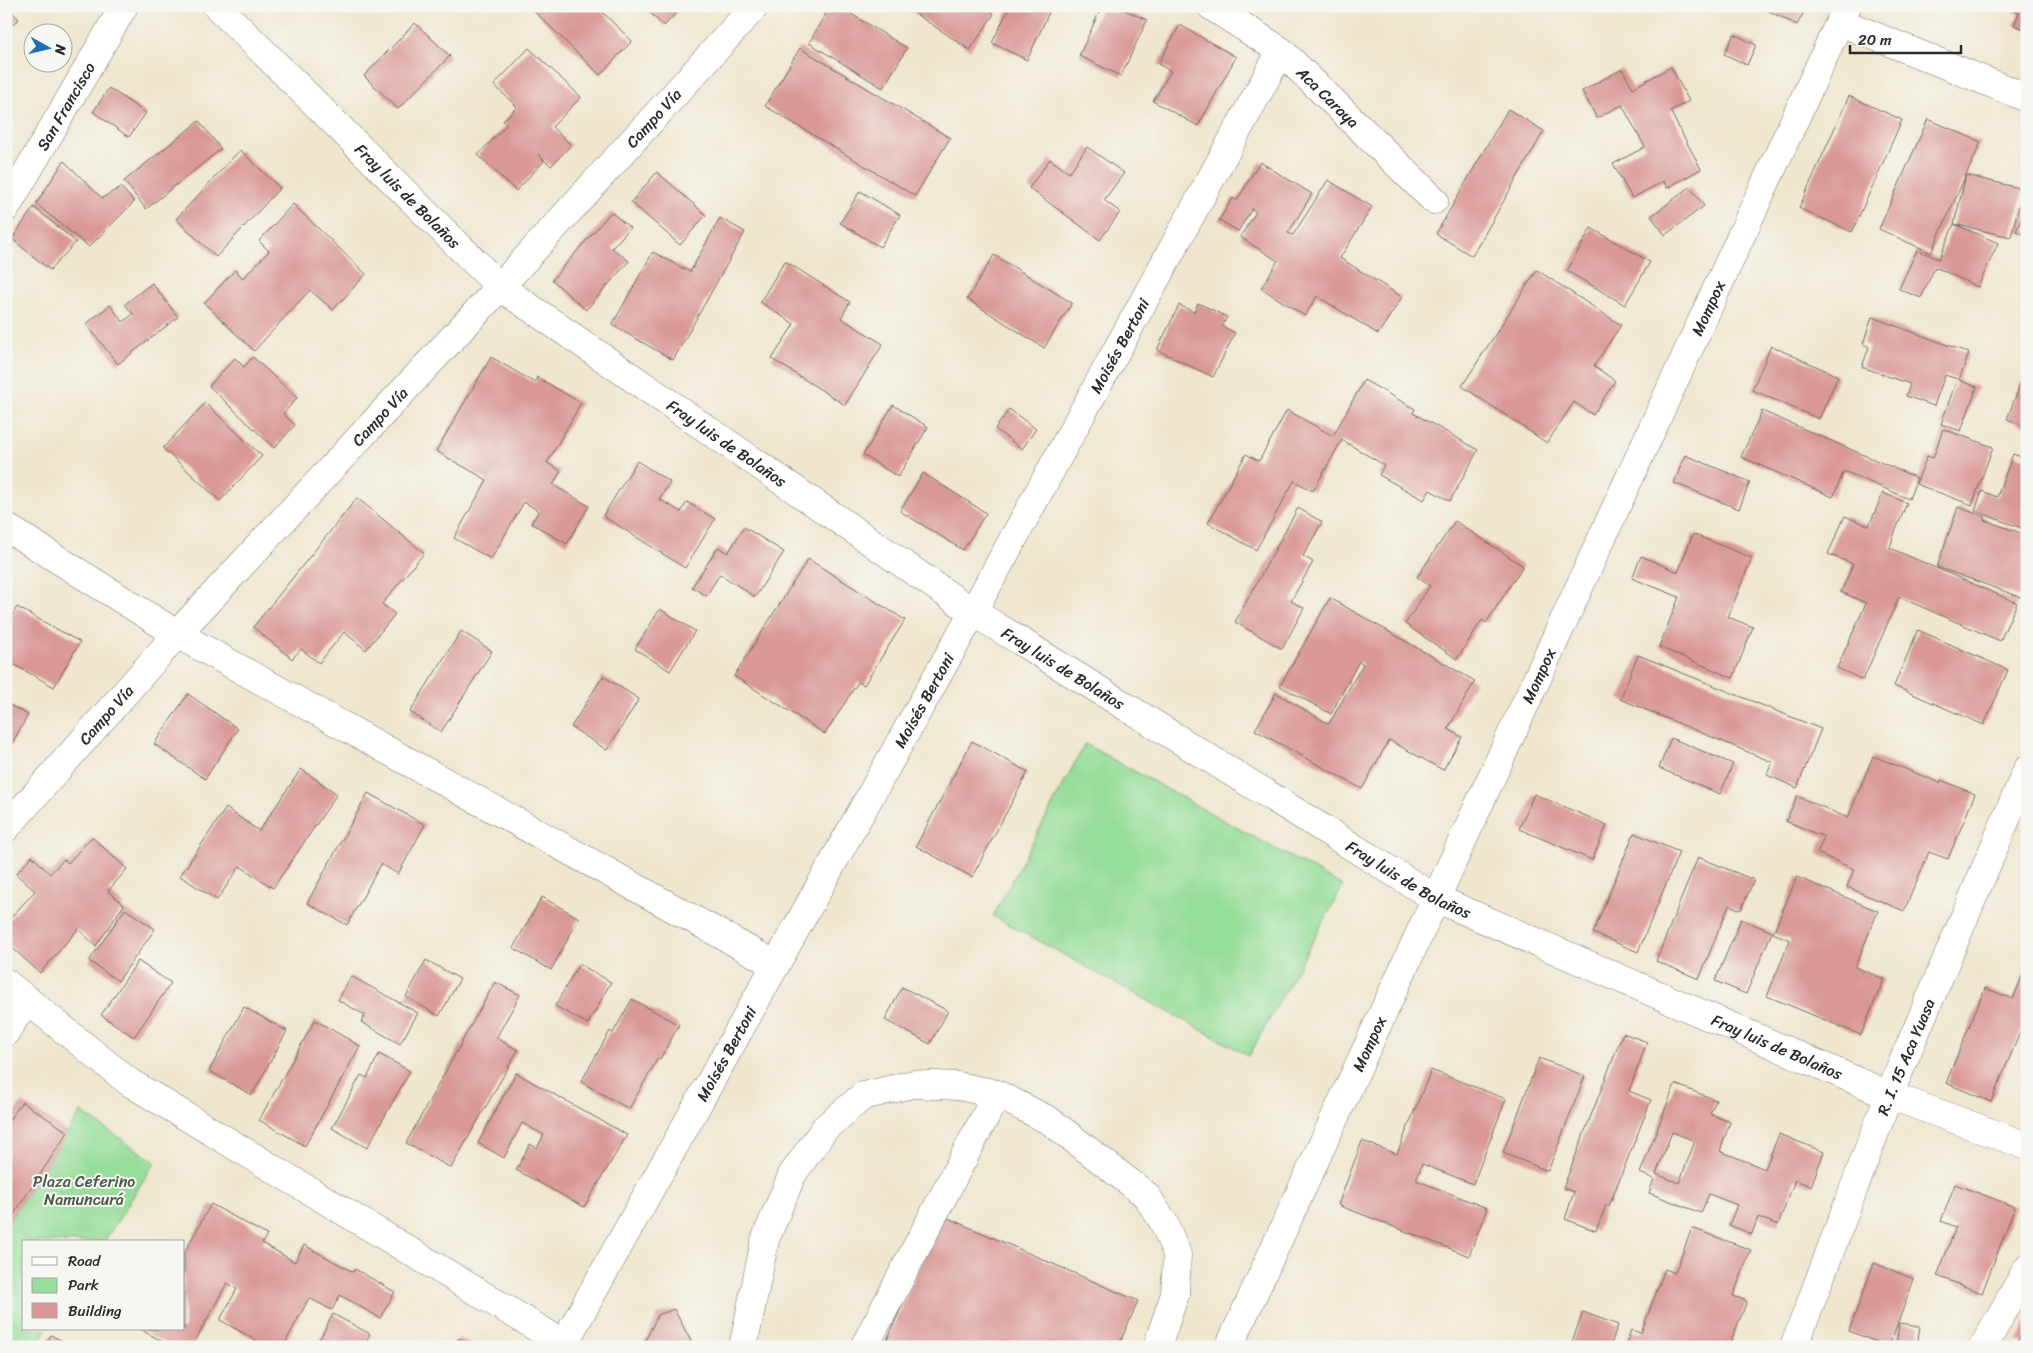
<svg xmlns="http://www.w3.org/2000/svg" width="2033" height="1353" viewBox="0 0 2033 1353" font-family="Sriracha,sans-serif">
<rect width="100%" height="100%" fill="#f6f6f2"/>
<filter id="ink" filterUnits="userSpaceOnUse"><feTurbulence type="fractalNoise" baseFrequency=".02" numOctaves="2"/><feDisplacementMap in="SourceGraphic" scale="10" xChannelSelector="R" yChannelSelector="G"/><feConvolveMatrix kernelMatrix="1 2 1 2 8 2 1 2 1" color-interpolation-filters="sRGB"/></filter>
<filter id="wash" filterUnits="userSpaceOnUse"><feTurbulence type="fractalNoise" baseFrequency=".0096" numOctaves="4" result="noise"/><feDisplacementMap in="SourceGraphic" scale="20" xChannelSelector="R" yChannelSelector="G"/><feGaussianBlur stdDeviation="1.12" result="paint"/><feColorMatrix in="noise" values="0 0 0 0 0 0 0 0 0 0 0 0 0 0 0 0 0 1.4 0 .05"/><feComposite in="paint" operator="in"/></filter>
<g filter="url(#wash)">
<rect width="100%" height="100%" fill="#efe6cd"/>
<g fill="#95dd98" stroke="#608462">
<polygon points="1085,744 1343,886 1249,1056 993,916"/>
<polygon points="81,1112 155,1162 104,1242 24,1242 24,1329 47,1329 35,1347 6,1347 6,1226"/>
</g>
<g id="blocks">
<g fill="#d99895" fill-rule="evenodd">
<polygon points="6,6 19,19 6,30"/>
<polygon points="529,6 596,6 632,41 600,75"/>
<polygon points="643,6 683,6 664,26"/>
<polygon points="830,6 838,6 907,48 883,88 809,43"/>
<polygon points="904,6 982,6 994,14 970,50"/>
<polygon points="1010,6 1052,6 1027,60 992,43"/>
<polygon points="1102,6 1116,6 1147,20 1121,76 1079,56"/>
<polygon points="1759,6 1807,6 1797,25"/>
<polygon points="2003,6 2027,6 2027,30 2014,25 2019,13"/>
<polygon points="415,23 450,56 398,109 364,76"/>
<polygon points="1180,25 1236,57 1198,126 1153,101 1171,71 1158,64"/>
<polygon points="1734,34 1756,45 1747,65 1724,54"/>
<polygon points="529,48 581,97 552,127 571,145 551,166 538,154 544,161 516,191 478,155 507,124 503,121 517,107 494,85"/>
<polygon points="800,48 950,138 915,196 765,106"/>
<polygon points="1671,67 1689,101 1670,111 1701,169 1667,188 1664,181 1632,198 1613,164 1645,147 1622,105 1597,118 1582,91 1622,69 1633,88"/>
<polygon points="109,88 146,113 129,137 93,112"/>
<polygon points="1849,96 1902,120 1852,232 1799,208"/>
<polygon points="1508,109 1544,131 1472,256 1436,234"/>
<polygon points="1928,119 1981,142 1966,175 2023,189 2011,237 1954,224 1966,175 1931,253 1879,229"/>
<polygon points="199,121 221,149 146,209 124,181"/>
<polygon points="1087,147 1124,173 1104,200 1120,212 1100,240 1029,188 1050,159 1069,173"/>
<polygon points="240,150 280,188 216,257 176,219"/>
<polygon points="64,161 102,198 121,187 134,202 89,247 36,204"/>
<polygon points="1260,162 1312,194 1288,233 1293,235 1328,180 1372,207 1340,258 1402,297 1378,334 1317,296 1305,316 1261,288 1278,261 1240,237 1256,212 1252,209 1238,231 1219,220 1233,198 1237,200"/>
<polygon points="657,172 706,215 680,245 631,202"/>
<polygon points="1690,187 1704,206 1665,235 1651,216"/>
<polygon points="860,191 900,215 880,247 840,223"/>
<polygon points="293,204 366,274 333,310 310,290 254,351 204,303 235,270 243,278 269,251 259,241"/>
<polygon points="2027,206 2027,236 2016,231"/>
<polygon points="34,207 76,242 50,270 12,239"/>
<polygon points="611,212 630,228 612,248 629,261 586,310 552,280"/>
<polygon points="720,218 745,232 673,360 612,325 653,252 690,272"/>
<polygon points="1954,224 1998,243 1978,287 1935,267 1921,298 1899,289 1917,250 1939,259"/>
<polygon points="1591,228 1650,262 1625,305 1567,271"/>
<polygon points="994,255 1072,303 1044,348 967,299"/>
<polygon points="785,261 850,302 841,318 883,344 845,405 772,359 794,324 760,302"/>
<polygon points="1537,270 1621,325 1594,366 1615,381 1593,415 1574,402 1547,443 1462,386"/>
<polygon points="152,283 178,317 118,364 86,324 110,305 123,322 133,314 125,304"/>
<polygon points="1198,303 1227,317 1222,326 1235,333 1213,377 1157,350 1179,305 1194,312"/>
<polygon points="1872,317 1969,353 1959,380 1977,387 1961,431 1941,424 1957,379 1945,375 1934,406 1906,396 1910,384 1862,367 1869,347 1863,344"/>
<polygon points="1771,346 1838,376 1819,419 1752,390"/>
<polygon points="253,357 297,398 283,414 295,425 274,448 209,386 235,358 244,367"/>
<polygon points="491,357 535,383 537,377 581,403 547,463 561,471 553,485 589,506 567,544 531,523 539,511 524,502 491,559 454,538 487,480 436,451"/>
<polygon points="1364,380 1415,409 1413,413 1478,450 1450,501 1430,490 1424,500 1379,475 1384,465 1342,440 1313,491 1294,481 1256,550 1208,523 1246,454 1259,461 1287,410 1333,436"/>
<polygon points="2021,382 2027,384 2027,427 2007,419"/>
<polygon points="205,403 262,456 220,501 163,448"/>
<polygon points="893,405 928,427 898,477 863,455"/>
<polygon points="1009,409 1036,429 1022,449 995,429"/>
<polygon points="1762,411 1917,478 1909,499 1844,471 1833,497 1741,457"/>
<polygon points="1943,429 1993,447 1972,505 1916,484 1927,456 1933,458"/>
<polygon points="2013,454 2027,459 2027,530 1975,511 1982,491 1997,497"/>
<polygon points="1685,455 1750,482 1739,509 1674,483"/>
<polygon points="637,461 670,482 659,499 681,512 687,502 715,519 685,568 603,516"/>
<polygon points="923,473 986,513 963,550 900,511"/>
<polygon points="1883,493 1907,503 1893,537 1890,548 2017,603 2000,641 1899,597 1863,680 1837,668 1866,603 1841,592 1853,564 1828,554 1845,516 1869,526"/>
<polygon points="357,498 424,553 382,604 395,614 366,650 344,632 319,663 301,649 292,659 253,627"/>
<polygon points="1958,507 1985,517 1984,520 2027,535 2027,587 2023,598 1937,567"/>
<polygon points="1298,508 1322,522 1303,556 1313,562 1291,601 1304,608 1282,649 1235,622"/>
<polygon points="1455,521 1523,566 1486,623 1482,620 1457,659 1405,624 1430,586 1417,577"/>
<polygon points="744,527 784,552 755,597 720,574 706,596 692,587 718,547 728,553"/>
<polygon points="1693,534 1752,558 1728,617 1753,627 1733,678 1659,647 1679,597 1632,578 1641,556 1678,572"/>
<polygon points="808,559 905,620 864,685 858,682 825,734 734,676"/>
<polygon points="1330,598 1475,681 1448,729 1462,737 1443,770 1389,740 1362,789 1255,730 1276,693 1329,724 1363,664 1359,661 1331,714 1280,686"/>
<polygon points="17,607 80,642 54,687 6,660 6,625"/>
<polygon points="660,609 695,631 670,671 635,649"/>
<polygon points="1918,630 2008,670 1984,725 1894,686"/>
<polygon points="461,631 492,651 441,732 410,712"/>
<polygon points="1638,655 1821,729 1797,788 1767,775 1772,762 1620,699"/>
<polygon points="603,676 639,699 607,750 571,727"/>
<polygon points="188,694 238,729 205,779 154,744"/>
<polygon points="6,703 28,715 6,754"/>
<polygon points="1671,738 1733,764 1720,794 1659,768"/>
<polygon points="972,741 1028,772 972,877 916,846"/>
<polygon points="1873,756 1940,783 1941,780 1975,794 1948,859 1929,852 1904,911 1847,887 1854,869 1817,853 1824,837 1786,821 1797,796 1848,818"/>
<polygon points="301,769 337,794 273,888 240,866 217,900 180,876 226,808 259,831"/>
<polygon points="368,793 425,825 398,874 381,864 347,925 307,903"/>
<polygon points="1534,794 1607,825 1592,860 1519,829"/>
<polygon points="1634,833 1679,852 1638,952 1593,933"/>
<polygon points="92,837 127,869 108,891 124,905 96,946 78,929 40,973 6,942 6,923 35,891 16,874 32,856 50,874 64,859 68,863"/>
<polygon points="1698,857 1754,880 1741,910 1729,905 1699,979 1656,961"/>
<polygon points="1797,877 1878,911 1855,967 1884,979 1861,1035 1767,996 1790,940 1773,933"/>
<polygon points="542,897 579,918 551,970 513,948"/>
<polygon points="125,909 155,929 118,981 89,961"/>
<polygon points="1741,919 1772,932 1746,994 1715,981"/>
<polygon points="426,960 460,979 439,1016 406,997"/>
<polygon points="138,961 171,983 134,1037 101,1015"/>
<polygon points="579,964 611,982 588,1024 555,1006"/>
<polygon points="2027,965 2027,1016 1991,1102 1946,1083 1985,988 2013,999"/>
<polygon points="351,976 418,1013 400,1044 361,1022 365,1015 338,1000"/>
<polygon points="495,982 520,995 496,1038 518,1050 451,1168 406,1143"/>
<polygon points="902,987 948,1011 930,1044 885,1020"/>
<polygon points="632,999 679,1025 660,1059 658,1058 629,1109 581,1082 610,1031 613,1033"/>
<polygon points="244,1007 287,1031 252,1095 209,1071"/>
<polygon points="315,1020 360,1046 305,1146 259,1120"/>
<polygon points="1623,1033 1647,1042 1629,1091 1651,1100 1609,1206 1606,1205 1596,1231 1565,1219 1574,1192 1563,1188"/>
<polygon points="379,1054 410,1071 367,1148 332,1128 361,1075 367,1078"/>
<polygon points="1539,1058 1585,1076 1548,1171 1503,1153"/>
<polygon points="1431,1070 1506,1099 1473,1184 1422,1164 1416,1180 1487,1208 1469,1256 1338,1205 1362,1141 1397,1154"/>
<polygon points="516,1073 627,1135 584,1207 516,1170 530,1144 537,1148 544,1135 522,1123 504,1158 478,1143"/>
<path d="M 1675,1084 L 1716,1100 L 1710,1114 L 1730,1122 L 1720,1151 L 1765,1169 L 1779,1134 L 1824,1152 L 1811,1186 L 1795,1180 L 1778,1225 L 1758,1217 L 1752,1234 L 1729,1225 L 1737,1205 L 1709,1194 L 1701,1213 L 1649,1193 L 1654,1179 L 1640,1173 ZM 1672,1132 L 1695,1141 L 1679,1183 L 1656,1174 Z"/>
<polygon points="22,1102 68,1132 6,1226 6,1124"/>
<polygon points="1955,1184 2015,1207 1982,1293 1937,1276 1956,1227 1941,1221"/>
<polygon points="211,1204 267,1235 262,1243 295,1262 304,1245 353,1272 355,1269 395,1292 380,1318 340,1295 332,1310 309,1298 283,1347 268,1347 220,1320 237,1289 227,1283 192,1347 172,1347 140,1329 184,1329 184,1253"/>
<polygon points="941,1215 1138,1301 1118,1347 884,1347"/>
<polygon points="1692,1228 1751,1250 1733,1296 1747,1301 1729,1347 1625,1347 1631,1330 1641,1333 1665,1269 1675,1273"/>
<polygon points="1874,1263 1914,1279 1889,1347 1849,1331"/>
<polygon points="674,1309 694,1347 642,1347 658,1315"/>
<polygon points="1583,1312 1618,1325 1610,1347 1570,1347"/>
<polygon points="333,1314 370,1334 363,1347 316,1346"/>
<polygon points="2027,1320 2027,1344 2018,1341"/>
<polygon points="1899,1323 1920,1326 1917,1347 1896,1347"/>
<polygon points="51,1335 72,1347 44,1347"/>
<polygon points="459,1338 474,1347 454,1347"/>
<polygon points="1851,1341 1866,1347 1848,1347"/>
</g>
</g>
</g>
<g filter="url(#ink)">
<use href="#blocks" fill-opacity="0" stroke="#706c64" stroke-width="1"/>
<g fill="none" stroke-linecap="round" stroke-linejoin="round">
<defs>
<g id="minor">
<path id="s1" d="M 217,6 L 500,287 L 973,612 L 1435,898 L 1889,1095 L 2027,1146"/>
<path id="s2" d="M 1211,6 L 1281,51 L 1434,200"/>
<polyline points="1840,22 2027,98"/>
<path id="s3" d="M 6,208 L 124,6"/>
<polyline points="6,527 177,634 776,965"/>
<path id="s4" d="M 6,828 L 177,634 L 500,287 L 755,6"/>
<polyline points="6,983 129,1082 569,1347"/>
<polyline points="6,1032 27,999"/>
<path id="s5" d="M 562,1347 L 973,612 L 1281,51"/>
<polyline points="743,1347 765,1240 792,1175 825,1128 863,1096 913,1084 958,1086 997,1094 1050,1121 1146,1195 1164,1223 1177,1254 1175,1294 1157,1347"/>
<polyline points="864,1347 997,1094"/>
<path id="s6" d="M 1229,1347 L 1847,6"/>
<path id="s7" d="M 1794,1347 L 1889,1095 L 2027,770"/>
<polyline points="1983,1347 2027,1269"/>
</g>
</defs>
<use href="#minor" stroke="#706c64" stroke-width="29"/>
<use href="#minor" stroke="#fff" stroke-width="28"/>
</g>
</g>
<g text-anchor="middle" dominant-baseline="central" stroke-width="4" stroke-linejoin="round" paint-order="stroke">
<g font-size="16" fill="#2b2b2b" stroke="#f6f6f2">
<text stroke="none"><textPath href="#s2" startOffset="149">Aca Caraya</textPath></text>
<text stroke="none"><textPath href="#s3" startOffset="118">San Francisco</textPath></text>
<text stroke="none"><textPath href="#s4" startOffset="961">Campo Vía</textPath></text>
<text stroke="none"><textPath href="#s1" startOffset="269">Fray luis de Bolaños</textPath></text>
<text stroke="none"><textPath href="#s6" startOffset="1144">Mompox</textPath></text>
<text stroke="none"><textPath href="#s5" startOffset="1146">Moisés Bertoni</textPath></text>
<text stroke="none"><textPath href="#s4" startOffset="556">Campo Vía</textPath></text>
<text stroke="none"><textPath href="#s1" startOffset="674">Fray luis de Bolaños</textPath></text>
<text stroke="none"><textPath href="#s1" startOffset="1079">Fray luis de Bolaños</textPath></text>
<text stroke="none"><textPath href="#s6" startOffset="739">Mompox</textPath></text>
<text stroke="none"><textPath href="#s5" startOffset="741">Moisés Bertoni</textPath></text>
<text stroke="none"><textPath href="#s4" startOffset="151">Campo Vía</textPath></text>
<text stroke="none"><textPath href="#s1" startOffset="1484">Fray luis de Bolaños</textPath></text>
<text stroke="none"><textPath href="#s6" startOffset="334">Mompox</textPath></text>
<text stroke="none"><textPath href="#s1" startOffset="1889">Fray luis de Bolaños</textPath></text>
<text stroke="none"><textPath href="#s5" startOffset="336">Moisés Bertoni</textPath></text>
<text stroke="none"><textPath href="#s7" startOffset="311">R. I. 15 Aca Yuasa</textPath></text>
</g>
<g font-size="16" fill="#465846" stroke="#f6f6f2">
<text x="84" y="1181">Plaza Ceferino<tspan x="84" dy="18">Namuncurá</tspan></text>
</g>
</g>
<rect width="2033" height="1353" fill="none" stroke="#f6f6f2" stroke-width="25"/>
<rect x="22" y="1240" width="162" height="90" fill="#f6f6f2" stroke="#a5a5a2"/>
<rect x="32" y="1257" width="25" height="8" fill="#ffffff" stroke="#a5a5a2"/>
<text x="68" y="1266" font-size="15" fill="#2b2b2b">Road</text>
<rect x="32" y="1278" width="25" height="15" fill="#95dd98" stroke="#a5a5a2"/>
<text x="68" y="1290" font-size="15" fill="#2b2b2b">Park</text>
<rect x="32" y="1303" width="25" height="15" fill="#d99895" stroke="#a5a5a2"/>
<text x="68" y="1316" font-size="15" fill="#2b2b2b">Building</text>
<g transform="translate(48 48) rotate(98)"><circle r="24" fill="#f6f6f2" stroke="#a5a5a2"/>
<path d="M0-4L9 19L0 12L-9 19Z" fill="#1f6fb2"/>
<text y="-8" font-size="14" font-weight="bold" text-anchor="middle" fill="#2b2b2b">N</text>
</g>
<path d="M1850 45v8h111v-8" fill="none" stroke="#2b2b2b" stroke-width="2.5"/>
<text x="1858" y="45" font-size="15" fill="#2b2b2b" stroke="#f6f6f2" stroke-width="4" paint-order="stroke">20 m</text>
</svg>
